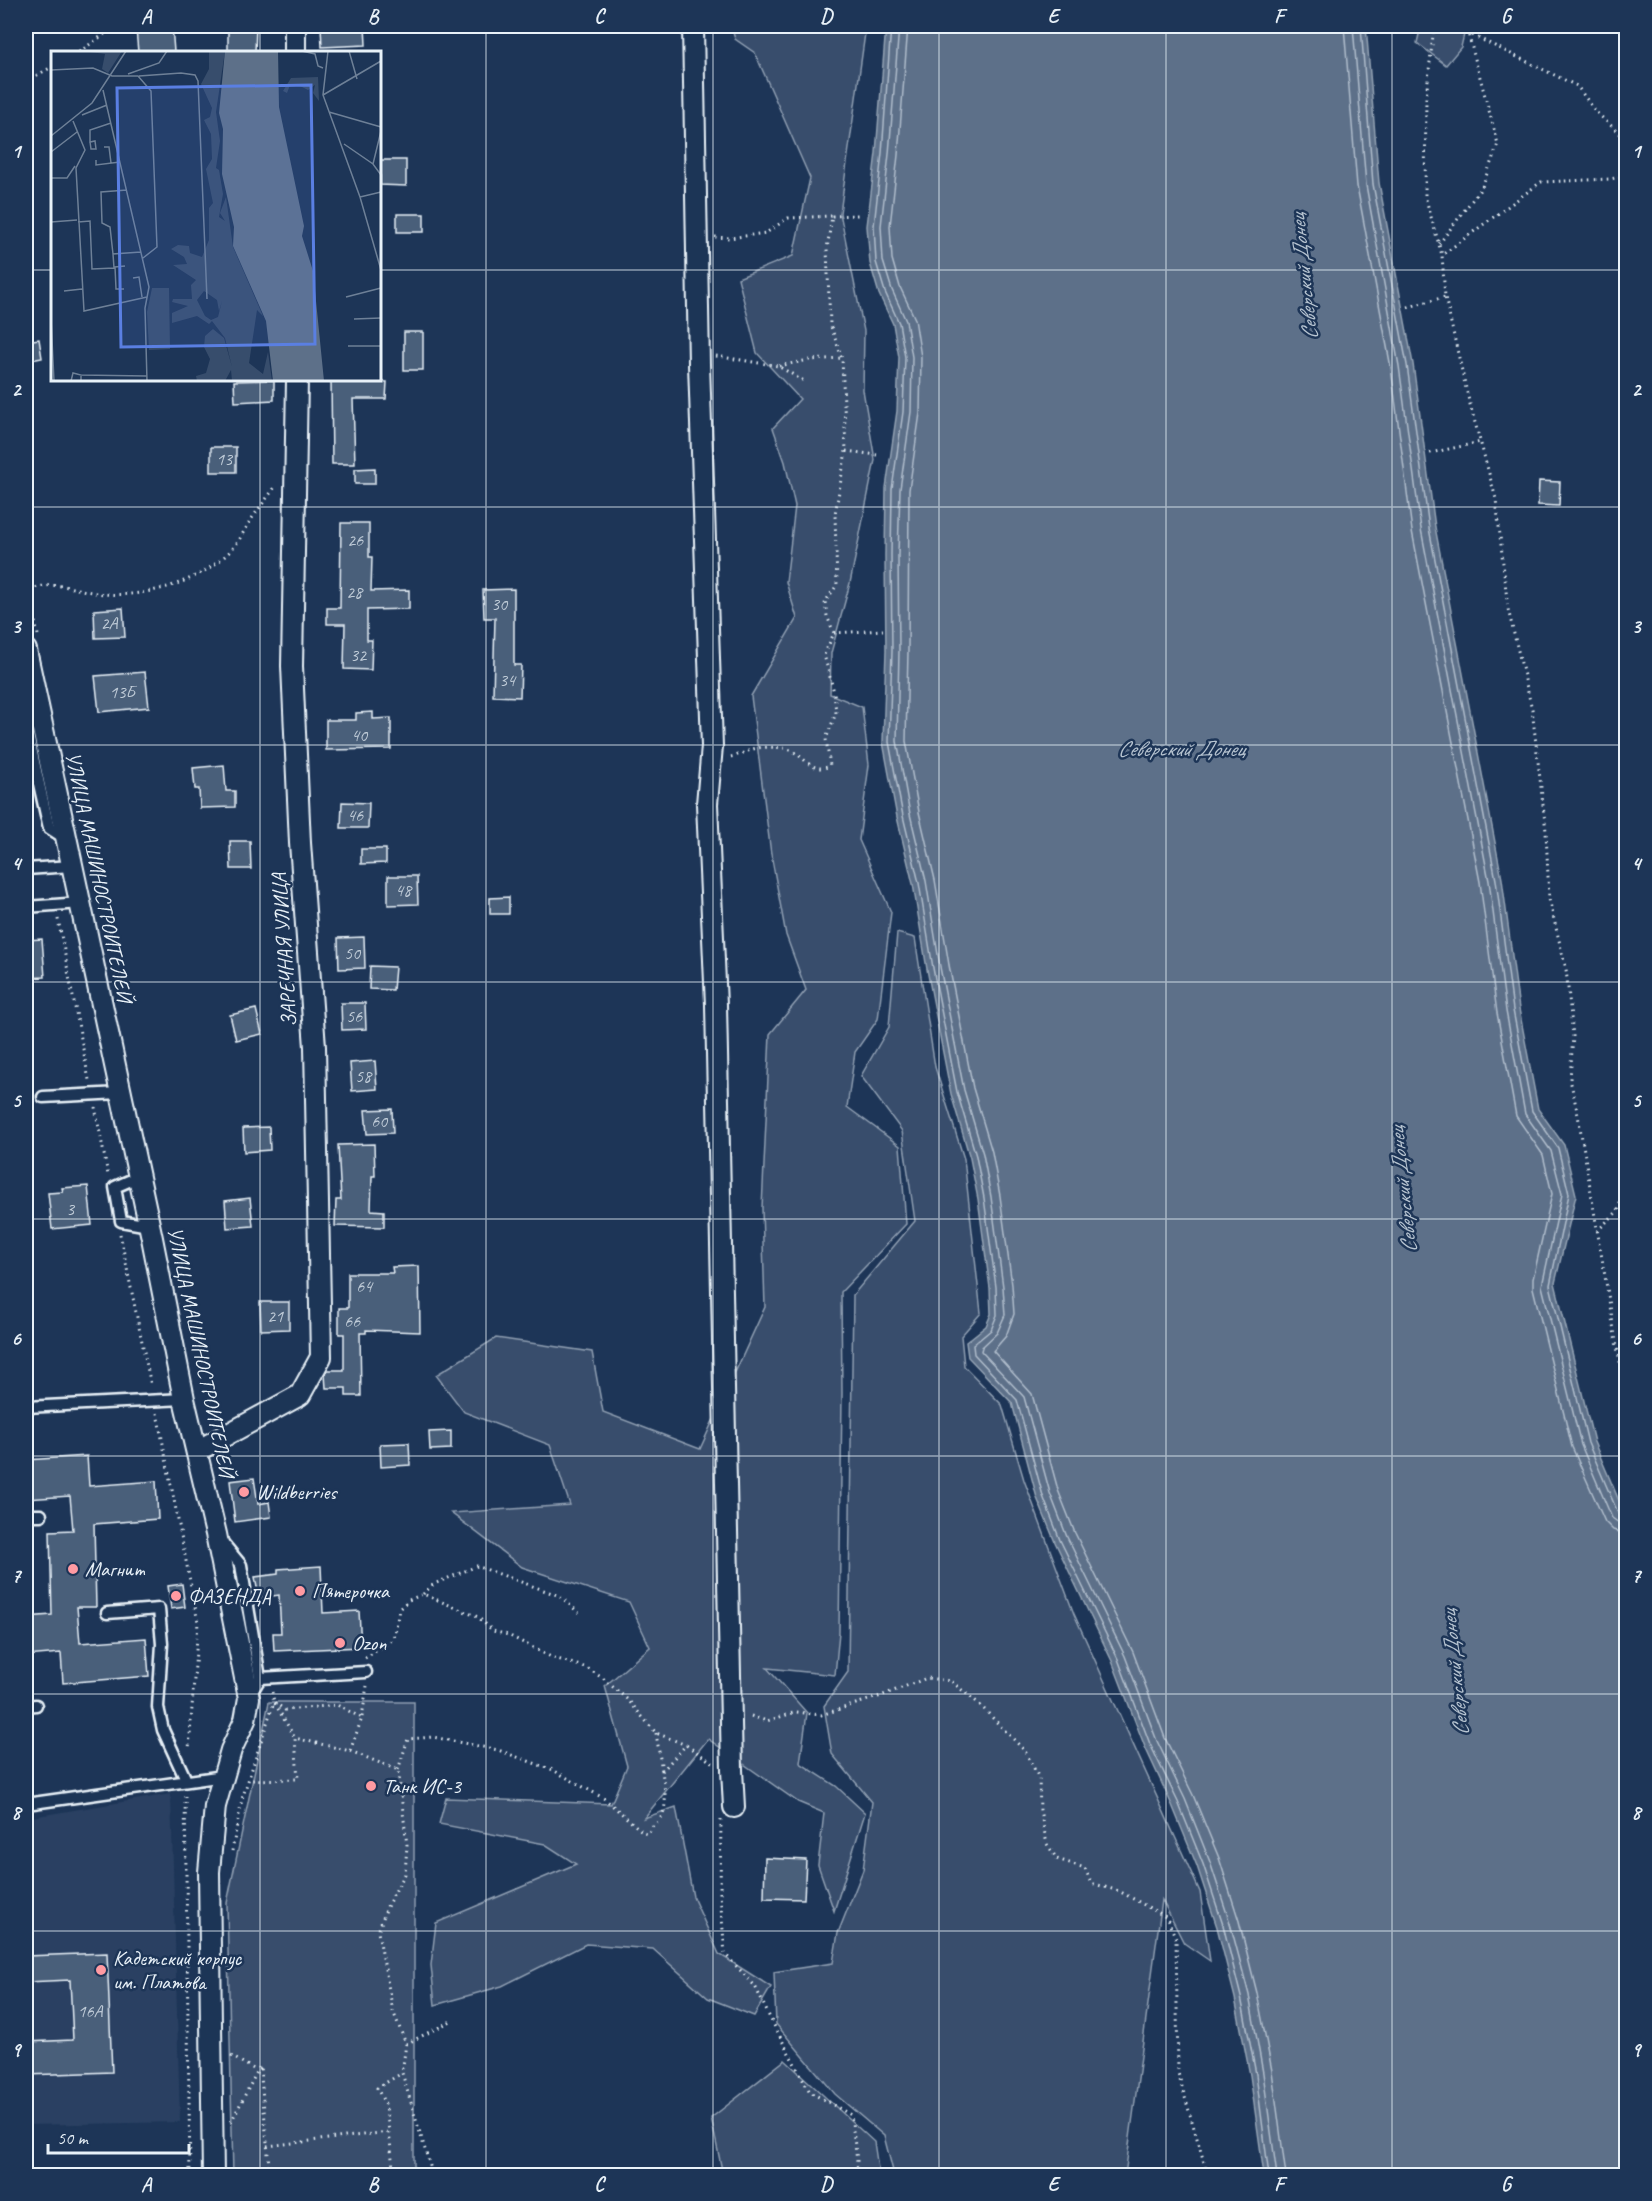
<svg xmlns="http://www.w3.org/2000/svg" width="1652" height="2201" viewBox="0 0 1652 2201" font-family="Caveat,sans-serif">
<rect width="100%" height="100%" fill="#1d3557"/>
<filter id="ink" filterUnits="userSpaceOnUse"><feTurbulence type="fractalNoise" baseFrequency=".0167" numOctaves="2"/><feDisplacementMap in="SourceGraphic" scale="12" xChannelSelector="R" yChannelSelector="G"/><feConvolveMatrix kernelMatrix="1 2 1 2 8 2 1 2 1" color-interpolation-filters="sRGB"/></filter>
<g filter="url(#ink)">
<polygon fill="#2a4162" points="171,1794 180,2122 26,2125 26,1818"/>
<g fill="#374d6c" stroke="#909fb2" stroke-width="1.5">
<polygon points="731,26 866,26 840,213 864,331 863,390 875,460 850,583 831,653 830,694 862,707 869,765 859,840 891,912 878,1019 855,1052 847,1107 900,1146 906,1224 841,1292 842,1393 839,1632 835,1675 767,1668 807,1713 800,1763 836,1786 865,1813 834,1911 818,1865 824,1813 798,1802 708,1739 644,1818 676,1807 693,1897 719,1954 771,1987 754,2016 708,1998 653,1949 586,1944 502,1986 435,2005 431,1965 436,1923 576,1864 545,1844 439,1824 446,1798 611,1804 627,1766 605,1686 650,1647 629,1602 522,1567 451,1513 570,1505 550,1445 464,1412 436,1375 496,1338 592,1352 603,1412 700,1449 765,1307 762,1208 770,1034 806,990 786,935 771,854 751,696 797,618 786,582 795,506 785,462 773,428 800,399 757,353 738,278 793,256 810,178 755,53 735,39"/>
<polygon points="1421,26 1466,26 1461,47 1446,65 1417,43"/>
<polygon points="897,933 915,938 935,1067 964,1159 981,1313 961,1336 964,1366 1002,1405 1024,1480 1074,1614 1200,1892 1210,1961 1184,1943 1162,1900 1125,2175 894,2175 884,2136 835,2094 776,2024 774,1972 833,1963 838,1933 863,1870 872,1802 832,1754 824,1706 848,1672 853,1295 915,1221 902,1131 861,1076 889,1027"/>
<polygon points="269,1702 414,1702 414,2175 233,2175 227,1903"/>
<polygon points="785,2060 874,2142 879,2175 719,2175 722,2170 711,2118"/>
</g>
<polygon fill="#5d7089" stroke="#95a4b5" stroke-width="1.5" points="886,26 1366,26 1379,183 1413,364 1435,527 1502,879 1519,1009 1538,1109 1564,1145 1576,1195 1555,1283 1594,1442 1626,1517 1626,2175 1264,2175 1250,2075 1235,1998 1217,1927 1197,1866 1172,1805 1145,1747 1112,1661 1055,1542 1037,1498 1012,1403 968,1357 966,1342 986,1326 991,1314 990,1288 978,1199 970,1158 951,1094 927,969 913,884 897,817 883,742 886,651 885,555 886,488 897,411 899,357 893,324 879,294 870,263 867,226 876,153"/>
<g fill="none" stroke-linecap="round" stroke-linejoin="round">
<g stroke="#b0bdcc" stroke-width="1.5">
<polyline points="891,26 882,153 874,226 876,262 885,292 899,323 905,357 903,412 892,489 891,555 892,651 889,742 903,816 919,883 933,968 957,1092 976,1156 984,1198 996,1287 997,1315 991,1330 973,1345 974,1354 1017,1400 1043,1496 1060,1540 1118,1659 1150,1744 1178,1802 1203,1864 1223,1925 1241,1997 1256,2074 1269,2176"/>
<polyline points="899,26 889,154 881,226 883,261 892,290 906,321 912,357 911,412 900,489 898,555 899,651 897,741 910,814 926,881 940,967 964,1090 983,1154 991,1197 1003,1287 1005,1315 997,1333 982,1347 981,1351 1024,1397 1050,1493 1067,1537 1125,1656 1157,1741 1185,1799 1210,1862 1230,1923 1249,1995 1263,2073 1277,2176"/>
<polyline points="908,26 898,155 890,226 892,259 900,287 915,319 921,357 920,413 909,490 908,651 906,741 919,812 935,880 949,965 973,1088 992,1152 1000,1196 1012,1285 1014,1314 1006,1336 993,1351 1032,1394 1058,1490 1075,1533 1133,1652 1165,1738 1193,1795 1219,1858 1239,1921 1257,1993 1272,2071 1286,2176"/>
<polyline points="1344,26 1357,186 1391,368 1412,531 1480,882 1497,1013 1516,1116 1543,1155 1552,1194 1533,1279 1533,1288 1572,1447 1605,1522 1613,1530 1626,1534"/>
<polyline points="1353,26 1366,185 1399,366 1421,529 1489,881 1506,1011 1525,1114 1551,1151 1562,1194 1542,1286 1581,1445 1612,1518 1619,1523 1626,1524"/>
<polyline points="1361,26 1373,184 1407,365 1429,528 1496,880 1513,1010 1532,1111 1558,1148 1569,1194 1550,1285 1588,1443 1618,1513 1626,1517"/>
</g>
</g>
<g fill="#495e7a" stroke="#e8f1f8" stroke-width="1.5">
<polygon points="172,26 174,52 138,52 136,29"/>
<polygon points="228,26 256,26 255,52 228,52"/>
<polygon points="321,26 365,26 366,45 322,47"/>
<polygon points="380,160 406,160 406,186 380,185"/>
<rect x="397" y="214" width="27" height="18"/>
<rect x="404" y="332" width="19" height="38"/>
<polygon points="39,339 42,358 26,361 26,341"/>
<polygon points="274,380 274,400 235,402 234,381"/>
<polygon points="331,380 387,382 386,399 353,399 355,464 332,464"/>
<rect x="211" y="447" width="25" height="25"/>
<polygon points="375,468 375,484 355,484 355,469"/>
<polygon points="1539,481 1560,482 1559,506 1538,505"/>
<polygon points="341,523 369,523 369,557 372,557 371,591 409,590 409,609 367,610 367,640 372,640 371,670 344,669 345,624 327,624 327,608 340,608"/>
<polygon points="514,589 514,665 521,665 520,697 493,696 495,618 484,618 483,590"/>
<polygon points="123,608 125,637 95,638 94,610"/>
<polygon points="145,672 149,707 99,712 95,676"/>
<polygon points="373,712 373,719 391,718 391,749 326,750 326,720 356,720 356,713"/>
<polygon points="224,765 226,791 235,791 235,807 200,808 199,789 195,789 193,768"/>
<polygon points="342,802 369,803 368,828 341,828"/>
<polygon points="230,841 250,841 251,869 231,869"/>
<polygon points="361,849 386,849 386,863 361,864"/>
<polygon points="388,876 417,876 418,904 388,905"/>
<polygon points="509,897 509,914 490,914 490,898"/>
<polygon points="364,937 365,968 339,969 338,938"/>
<polygon points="42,939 45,977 26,978 26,940"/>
<polygon points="370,966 395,967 393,990 369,989"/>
<polygon points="341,1003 365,1003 366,1029 342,1030"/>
<polygon points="256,1009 262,1034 236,1040 230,1015"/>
<polygon points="375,1061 377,1089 352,1091 350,1063"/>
<polygon points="392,1109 393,1133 367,1134 365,1110"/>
<polygon points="269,1127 270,1150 244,1152 243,1128"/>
<polygon points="374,1144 375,1176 372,1176 371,1210 384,1211 384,1227 335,1226 336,1200 341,1200 338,1145"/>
<polygon points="88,1186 92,1225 52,1229 48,1193 63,1192 62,1188"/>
<polygon points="250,1198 253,1226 227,1228 225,1201"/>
<polygon points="419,1266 420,1332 366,1330 366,1333 360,1333 361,1396 346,1396 346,1388 326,1388 325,1374 328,1370 344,1370 344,1334 339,1334 339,1308 348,1308 348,1273 393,1273 392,1267"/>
<polygon points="260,1302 289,1302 289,1329 261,1330"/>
<polygon points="451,1431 451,1449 430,1450 429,1432"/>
<polygon points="409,1443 410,1465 381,1467 380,1444"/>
<polygon points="87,1456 89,1486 156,1481 158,1519 94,1524 96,1607 77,1607 80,1643 146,1638 149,1676 63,1683 61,1653 26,1656 26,1617 52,1615 50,1531 73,1530 70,1496 26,1499 26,1460"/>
<polygon points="254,1478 258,1504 269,1502 271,1517 235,1522 230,1481"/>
<polygon points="321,1566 323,1613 359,1611 361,1647 274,1651 273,1633 281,1633 279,1595 259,1598 255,1577 278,1574 278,1569"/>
<polygon points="182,1584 185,1607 171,1609 168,1586"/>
<polygon points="765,1858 806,1860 804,1899 764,1898"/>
<polygon points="107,1953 112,2072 26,2075 26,2042 73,2040 70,1980 26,1982 26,1956"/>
</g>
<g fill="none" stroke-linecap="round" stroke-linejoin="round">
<defs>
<g id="service">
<polyline points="26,726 49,828 66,839"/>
<polyline points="26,869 72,866"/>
<polyline points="26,907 81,903"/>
<polyline points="43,1097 120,1093"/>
<polyline points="138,1177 115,1187 121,1221 149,1226"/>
<polyline points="26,1407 184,1399"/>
<polyline points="26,1515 41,1515"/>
<polyline points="222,1542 241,1565 260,1678 250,1695"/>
<polyline points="107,1613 159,1609 162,1644 158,1707 163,1730 186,1780"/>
<polyline points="260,1678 366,1672"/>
<polyline points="26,1706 36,1705"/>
<polyline points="26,1804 224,1776"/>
</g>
<g id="minor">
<polyline points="295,26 295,52"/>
<polyline points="693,26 699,364 712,746 707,804 716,1005 732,1770 734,1807"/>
<polyline points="26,650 152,1238 184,1399 216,1534 249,1698 245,1720 231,1750 215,1806 209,1872 213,2176"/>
<polyline points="197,1451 300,1395 321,1357 315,1047 300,843 292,666 297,380"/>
</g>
</defs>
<use href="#service" stroke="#e8f1f8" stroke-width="15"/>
<use href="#minor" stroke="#e8f1f8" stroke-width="24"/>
<g stroke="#e8f1f8" stroke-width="3" stroke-dasharray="1.5 4.5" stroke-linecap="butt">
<polyline points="1434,26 1426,98 1425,196 1442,255"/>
<polyline points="1467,26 1468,33 1577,86 1596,112 1626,139"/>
<polyline points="79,52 116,26"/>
<polyline points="26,81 52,67"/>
<polyline points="1626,176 1610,179 1541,182 1442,255 1445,297 1468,397 1496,499 1508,609 1532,709 1546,831 1549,899 1566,969 1573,1036 1570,1079 1578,1115 1616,1342 1626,1390"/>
<polyline points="832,216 858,215"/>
<path d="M 715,237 L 730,238 L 766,233 L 788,218 L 832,216 L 827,249 L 830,324 L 842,358 L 846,451 L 835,514 L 837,585 L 825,602 L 827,616 L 834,633 L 824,655 L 834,692 L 836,713 L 826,739 L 830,766 C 809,775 804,752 784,748 C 776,747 758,746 751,750 C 742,753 738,756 729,757"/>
<polyline points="1439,244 1482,187 1498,144 1468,33"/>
<polyline points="1408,307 1445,297"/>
<polyline points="716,356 778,366 804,381"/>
<polyline points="779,366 809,360 842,358"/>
<polyline points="846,451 877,455"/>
<polyline points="1430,453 1481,442"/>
<polyline points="834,633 883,630"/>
<path d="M 38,635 L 28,590 C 58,579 75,591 104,594 C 148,598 204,581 234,547 C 239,542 242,534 246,528 C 254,514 265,501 275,487"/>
<polyline points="58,919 89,1080"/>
<polyline points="95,1107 108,1175"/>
<polyline points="1597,1231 1618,1211 1624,1188 1626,1187"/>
<polyline points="120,1234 151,1386"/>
<polyline points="157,1413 198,1622 189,1750"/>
<polyline points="423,1594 434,1584 477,1566 560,1596 579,1613"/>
<polyline points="365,1658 390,1642 395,1634 399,1609 409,1600 423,1594 478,1617 493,1631 508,1635 551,1657 587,1668 604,1679 629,1701 656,1733 686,1745"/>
<polyline points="272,1692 274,1702 295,1738"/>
<polyline points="751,1716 767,1721 796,1712 821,1715 878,1697 927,1678 951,1681 978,1703 1025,1751 1039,1778 1040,1810 1047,1844 1057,1859 1085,1868 1091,1883 1119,1891 1166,1917 1176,1938 1178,2073 1208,2176"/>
<polyline points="362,1717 367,1686"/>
<polyline points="656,1733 662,1771"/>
<polyline points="350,1751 398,1770 407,1845 405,1874 388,1904 378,1932 393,2011 406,2044 402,2073"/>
<path d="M 398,1770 L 408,1739 L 433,1737 L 498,1750 L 553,1770 L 605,1799 L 644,1833 L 649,1833 C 652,1823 656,1825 660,1819 C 669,1806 664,1786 662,1771 L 686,1745 L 713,1763"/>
<polyline points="185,1796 190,2176"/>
<polyline points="721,1820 720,1894 725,1954 755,1986 770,2018 810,2092 851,2115 857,2161 856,2176"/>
<polyline points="232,1851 242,1799 274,1702 285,1710 337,1705 362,1718 350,1751 295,1738 298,1779 249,1780"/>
<polyline points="406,2044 453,2020"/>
<polyline points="231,2056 257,2071"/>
<polyline points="231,2122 260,2066 270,2176"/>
<polyline points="267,2146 389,2132"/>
<polyline points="394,2176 386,2106 377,2088 402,2073 433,2176"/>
</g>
<use href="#service" stroke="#1d3557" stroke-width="10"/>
<use href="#minor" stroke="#1d3557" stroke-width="20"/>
</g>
</g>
<path fill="none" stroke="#e8f1f8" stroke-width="1.5" stroke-opacity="0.55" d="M 260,26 L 260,52M 486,26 L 486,2176M 713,26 L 713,2176M 939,26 L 939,2176M 1166,26 L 1166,2176M 1392,26 L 1392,2176M 26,270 L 52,270M 380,270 L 1626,270M 260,380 L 260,2176M 26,507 L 1626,507M 26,745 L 1626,745M 26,982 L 1626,982M 26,1219 L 1626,1219M 26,1456 L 1626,1456M 26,1694 L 1626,1694M 26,1931 L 1626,1931"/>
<g fill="#ff9aa2" stroke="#1d3557" stroke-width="2">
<circle cx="244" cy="1492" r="6"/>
<circle cx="73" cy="1569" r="6"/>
<circle cx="300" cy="1591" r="6"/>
<circle cx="176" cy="1596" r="6"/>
<circle cx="340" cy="1643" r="6"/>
<circle cx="371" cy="1786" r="6"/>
<circle cx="101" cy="1970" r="6"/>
</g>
<g text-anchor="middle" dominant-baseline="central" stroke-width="5" stroke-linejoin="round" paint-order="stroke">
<g font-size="18" fill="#c0ccd8">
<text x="224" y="459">13</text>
<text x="355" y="540">26</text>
<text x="354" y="592">28</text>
<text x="499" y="604">30</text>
<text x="109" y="623">2А</text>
<text x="358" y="655">32</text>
<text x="507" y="680">34</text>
<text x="122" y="692">13Б</text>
<text x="359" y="735">40</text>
<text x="355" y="815">46</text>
<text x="403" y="890">48</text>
<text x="352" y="953">50</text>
<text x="354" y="1016">56</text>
<text x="363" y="1076">58</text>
<text x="379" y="1121">60</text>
<text x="70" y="1209">3</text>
<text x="364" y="1286">64</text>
<text x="275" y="1316">21</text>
<text x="352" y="1321">66</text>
<text x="90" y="2011">16А</text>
</g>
<g font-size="21" fill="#e8f1f8" stroke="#1d3557">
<text transform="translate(99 877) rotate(78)">УЛИЦА МАШИНОСТРОИТЕЛЕЙ</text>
<text transform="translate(284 950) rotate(-94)">ЗАРЕЧНАЯ УЛИЦА</text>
<text transform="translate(201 1352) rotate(78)">УЛИЦА МАШИНОСТРОИТЕЛЕЙ</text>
</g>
<g font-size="21" fill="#e8f1f8" stroke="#1d3557" text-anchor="start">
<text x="256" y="1492">Wildberries</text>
<text x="85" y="1569">Магнит</text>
<text x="312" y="1591">Пятерочка</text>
<text x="188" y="1596">ФАЗЕНДА</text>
<text x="352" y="1643">Ozon</text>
<text x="383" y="1786">Танк ИС-3</text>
<text x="113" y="1958">Кадетский корпус<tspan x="113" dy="24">им. Платова</tspan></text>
</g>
<g font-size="22" font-style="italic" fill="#b7c4d1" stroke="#1d3557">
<text transform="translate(1304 277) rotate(-96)">Северский Донец</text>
<text x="1181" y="749">Северский Донец</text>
<text transform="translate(1403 1190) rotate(-96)">Северский Донец</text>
<text transform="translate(1455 1673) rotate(-96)">Северский Донец</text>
</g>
</g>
<g transform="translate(51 51)">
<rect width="330" height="330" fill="#1d3557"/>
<path d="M 32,0 L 71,0 L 57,22 L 51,18 L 54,3 ZM 158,0 L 174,0 L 165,61 L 169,90 L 165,117 L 168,119 L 172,143 L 168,166 L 174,170 L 169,162 L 175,146 L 182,196 L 212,265 L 206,259 L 198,312 L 212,323 L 217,301 L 221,330 L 181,330 L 180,319 L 174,330 L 146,330 L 145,325 L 155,322 L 159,308 L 153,296 L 154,285 L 162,278 L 173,287 L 181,316 L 174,287 L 161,270 L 158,273 L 146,265 L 121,272 L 121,262 L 137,255 L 121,251 L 122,248 L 141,248 L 140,234 L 145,229 L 122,214 L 136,213 L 133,206 L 120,198 L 127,194 L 138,195 L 139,202 L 151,206 L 158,189 L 158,157 L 162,152 L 155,118 L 161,108 L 160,83 L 153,69 L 159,66 L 161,57 L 150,33 L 158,18 ZM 153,240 L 166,249 L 168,260 L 171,250 L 167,266 L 160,269 L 154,265 L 146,249 ZM 267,26 L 268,50 L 262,42 L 264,34 L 257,39 L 245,33 L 239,34 L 236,42 L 232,40 L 240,27 ZM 101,237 L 118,237 L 119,298 L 98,299 L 96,261 Z" fill="#374d6c" fill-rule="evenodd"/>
<path d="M 174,0 L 227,0 L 228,56 L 253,175 L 251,185 L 262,220 L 273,330 L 222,330 L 215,270 L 182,195 L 183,176 L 171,123 L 172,78 L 168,62 Z" fill="#5d7089"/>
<path fill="none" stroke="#6e8097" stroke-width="1.5" d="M 251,0 L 264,3 L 267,15 L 272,17M 277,0 L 272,44 L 309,146 L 330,219M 298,0 L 306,28M 0,19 L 42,17 L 61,25 L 87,25 L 100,40 L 106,196 L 92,207M 77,23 L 108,12 L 116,0M 88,25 L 130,22 L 144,24 L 147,30 L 156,248M 52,39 L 98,236 L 94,257 L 96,330M 272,44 L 330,10M 278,61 L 330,76M 31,64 L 56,54M 22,70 L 34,99 L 25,117 L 33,260 L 96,246M 0,85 L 41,52 L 75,0M 39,91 L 40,98 L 45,98 L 44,90 L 39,91 L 39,79 L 60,72M 293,93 L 322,113 L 330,124M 53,96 L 58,96 L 60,112M 0,101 L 26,81M 45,109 L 45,114 L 69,111M 322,113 L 330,80M 0,127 L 16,127 L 24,115M 309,146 L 330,141M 0,171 L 26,169M 27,171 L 39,170 L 41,218 L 63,217 L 62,203 L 90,201M 62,203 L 59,176 L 51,172 L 50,141 L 76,139M 82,227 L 88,226 L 91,246M 73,238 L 65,238 L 64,216 L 74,215M 13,240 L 31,238M 295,246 L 330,237M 0,268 L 3,330M 303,268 L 330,267M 297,295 L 330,295M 29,324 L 96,325M 20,330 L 22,322 L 30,324 L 30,330"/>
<path fill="#5a7fe2" fill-opacity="0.15" stroke="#5a7fe2" stroke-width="3" d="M 260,34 L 264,293 L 70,296 L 66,37 Z"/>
<rect width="330" height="330" fill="none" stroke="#e8f1f8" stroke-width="3"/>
</g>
<rect width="1652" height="2201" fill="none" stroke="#1d3557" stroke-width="66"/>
<path d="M48 2144v9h141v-9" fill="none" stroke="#e8f1f8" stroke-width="3"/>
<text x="57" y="2144" font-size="18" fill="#e8f1f8" stroke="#1d3557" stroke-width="4.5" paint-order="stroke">50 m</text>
<rect x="33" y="33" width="1586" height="2135" fill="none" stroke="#e8f1f8" stroke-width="2"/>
<g font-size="20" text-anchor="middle" font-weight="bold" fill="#e8f1f8">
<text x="146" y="23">A</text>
<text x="373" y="23">B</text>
<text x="599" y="23">C</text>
<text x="826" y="23">D</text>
<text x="1053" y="23">E</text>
<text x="1279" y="23">F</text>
<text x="1506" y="23">G</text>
<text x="16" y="158">1</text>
<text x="1636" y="158">1</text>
<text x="16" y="396">2</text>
<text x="1636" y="396">2</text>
<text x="16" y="633">3</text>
<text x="1636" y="633">3</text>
<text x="16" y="870">4</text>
<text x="1636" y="870">4</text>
<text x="16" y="1107">5</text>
<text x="1636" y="1107">5</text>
<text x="16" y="1345">6</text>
<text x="1636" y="1345">6</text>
<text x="16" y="1582">7</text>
<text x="1636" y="1582">7</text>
<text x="16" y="1819">8</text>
<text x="1636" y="1819">8</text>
<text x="16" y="2056">9</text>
<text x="1636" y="2056">9</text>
<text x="146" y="2191">A</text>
<text x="373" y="2191">B</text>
<text x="599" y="2191">C</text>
<text x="826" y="2191">D</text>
<text x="1053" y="2191">E</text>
<text x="1279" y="2191">F</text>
<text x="1506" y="2191">G</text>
</g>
</svg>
